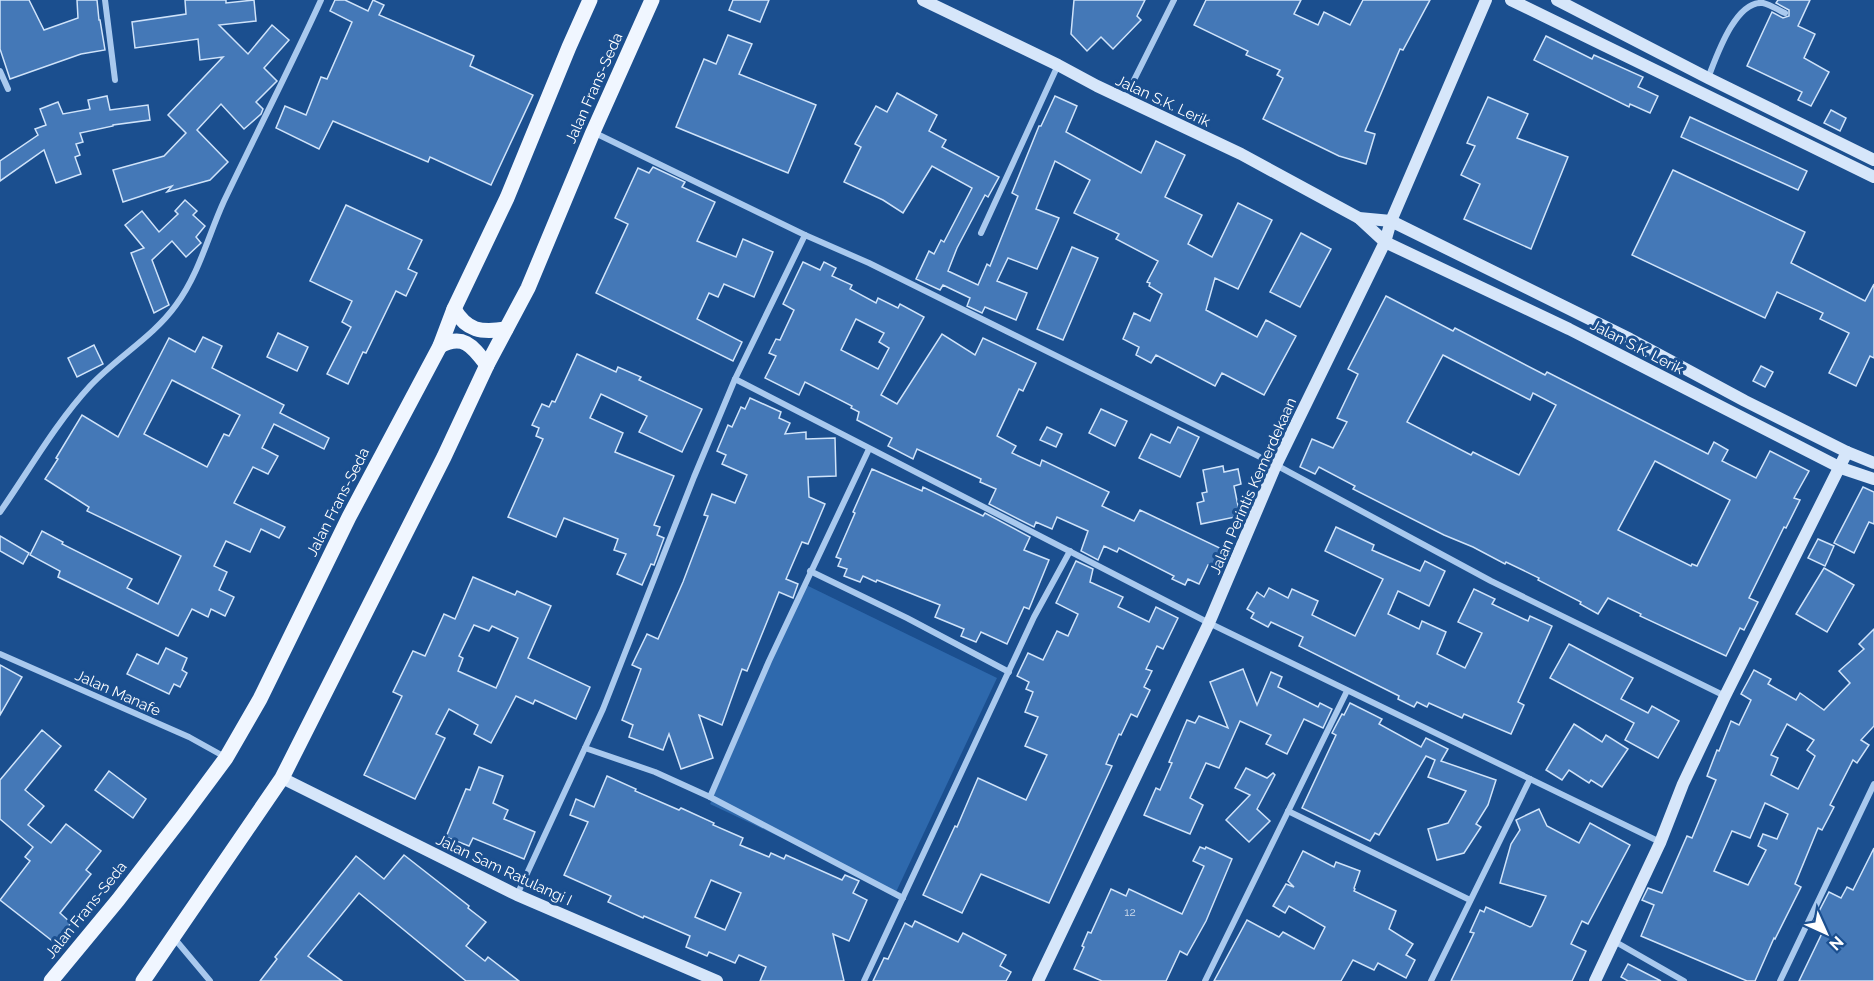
<svg xmlns="http://www.w3.org/2000/svg" width="1874" height="981" viewBox="0 0 1874 981" font-family="Raleway,sans-serif">
<rect width="100%" height="100%" fill="#1b4f8f"/>
<polygon fill="#2e69ad" points="804,584 997,678 896,892 710,804"/>
<g fill="#4478b7" stroke="#cfe3fa" stroke-width="1.5" fill-rule="evenodd">
<polygon points="0,0 29,0 44,30 78,18 77,0 97,0 99,20 100,20 105,50 81,54 10,79 0,49"/>
<polygon points="185,0 226,0 226,3 254,0 256,21 219,25 248,54 272,25 289,40 264,68 277,81 256,102 263,109 261,114 244,129 221,104 197,130 228,162 210,180 167,192 172,186 123,202 113,170 164,156 186,133 168,115 223,57 200,60 198,39 135,48 132,22 186,14"/>
<polygon points="335,0 345,0 368,11 373,0 384,5 379,15 474,56 470,66 533,95 491,185 430,157 428,162 333,121 319,149 276,128 285,106 306,115 321,77 327,79 352,22 330,11"/>
<polygon points="733,0 769,0 760,22 729,10"/>
<polygon points="1074,0 1145,0 1137,16 1141,20 1113,49 1101,37 1087,51 1071,34"/>
<polygon points="1206,0 1301,0 1294,14 1318,25 1324,12 1350,25 1363,0 1430,0 1403,50 1400,49 1365,131 1375,134 1366,164 1339,156 1263,119 1283,78 1277,75 1280,70 1246,55 1248,51 1194,25"/>
<polygon points="1778,0 1810,0 1798,26 1815,34 1804,58 1829,72 1811,106 1798,100 1802,92 1747,66 1772,12 1783,18 1789,16 1789,10 1776,3"/>
<polygon points="728,35 752,44 739,74 816,105 788,173 676,127 704,59 716,64"/>
<polygon points="1546,36 1592,59 1594,55 1643,77 1638,87 1658,96 1650,113 1630,104 1629,107 1534,60"/>
<polygon points="897,93 937,115 929,131 946,140 942,147 999,177 988,197 985,195 957,248 948,271 978,285 987,264 990,266 1018,196 1012,193 1039,126 1041,126 1055,96 1077,106 1066,132 1141,173 1156,141 1185,155 1165,197 1202,215 1188,244 1212,257 1238,203 1272,220 1238,289 1215,278 1206,310 1257,337 1266,320 1296,336 1264,395 1222,373 1215,386 1156,355 1151,363 1136,355 1139,347 1123,339 1134,313 1150,321 1162,294 1149,286 1150,283 1147,282 1158,261 1116,239 1119,234 1074,213 1090,180 1055,161 1036,209 1059,218 1037,269 1008,258 997,281 1027,293 1016,320 985,307 982,313 967,306 970,298 943,285 940,290 916,279 929,251 934,254 941,240 944,242 972,188 932,166 903,213 883,200 844,182 861,147 855,144 876,106 887,112"/>
<polygon points="107,96 110,110 148,105 150,120 113,125 113,126 80,133 83,142 76,144 80,155 75,157 81,174 56,183 44,150 0,181 0,161 38,135 35,129 46,125 40,109 58,102 63,114 90,109 88,100"/>
<polygon points="1488,97 1528,114 1517,138 1568,157 1531,249 1464,219 1480,184 1461,175 1475,146 1467,143"/>
<polygon points="1831,110 1846,118 1840,131 1824,123"/>
<polygon points="1690,117 1807,171 1798,190 1681,137"/>
<polygon points="653,167 685,182 682,187 715,202 697,241 736,257 743,239 773,252 754,297 724,284 718,297 709,293 697,319 742,342 733,361 596,293 628,224 615,218 638,168 649,173"/>
<polygon points="1673,170 1805,232 1791,263 1865,301 1874,284 1874,358 1870,356 1856,386 1829,373 1849,333 1820,319 1823,313 1777,292 1765,318 1632,255"/>
<polygon points="185,200 197,211 193,215 205,226 196,237 201,243 186,257 172,241 152,260 169,305 154,313 131,253 144,248 125,225 142,211 159,232 178,214 175,211"/>
<polygon points="346,205 422,240 408,269 417,273 406,296 396,291 366,353 363,352 348,384 327,374 351,327 342,322 352,301 310,281"/>
<polygon points="1301,233 1331,249 1300,307 1270,292"/>
<polygon points="1072,247 1098,258 1063,340 1037,329"/>
<path d="M 803,262 L 820,270 L 824,262 L 836,268 L 832,276 L 852,285 L 850,289 L 876,303 L 878,298 L 898,308 L 900,304 L 924,317 L 881,395 L 897,404 L 942,334 L 975,355 L 983,338 L 1036,363 L 1023,391 L 1019,389 L 997,436 L 1016,446 L 1012,453 L 1040,466 L 1042,460 L 1109,492 L 1102,506 L 1134,521 L 1140,510 L 1224,550 L 1215,569 L 1208,565 L 1199,584 L 1188,579 L 1185,585 L 1172,579 L 1174,576 L 1119,548 L 1117,552 L 1104,546 L 1098,560 L 1081,551 L 1088,531 L 1057,517 L 1052,529 L 1036,522 L 1034,527 L 989,504 L 996,489 L 980,482 L 981,479 L 917,449 L 913,459 L 888,446 L 892,438 L 857,420 L 859,412 L 851,408 L 852,406 L 805,382 L 799,395 L 765,378 L 776,356 L 769,353 L 776,339 L 780,340 L 794,310 L 783,304 ZM 856,319 L 884,333 L 879,342 L 889,348 L 878,369 L 841,350 Z"/>
<path d="M 1386,296 L 1453,331 L 1455,328 L 1545,375 L 1547,372 L 1708,454 L 1714,442 L 1728,450 L 1722,461 L 1756,478 L 1770,451 L 1809,471 L 1794,498 L 1800,500 L 1786,528 L 1784,527 L 1749,598 L 1758,602 L 1744,630 L 1740,628 L 1726,656 L 1640,616 L 1641,614 L 1608,598 L 1598,614 L 1580,604 L 1581,602 L 1538,580 L 1539,578 L 1506,562 L 1505,564 L 1473,547 L 1444,535 L 1353,489 L 1355,486 L 1319,467 L 1315,474 L 1300,467 L 1312,439 L 1333,448 L 1347,422 L 1337,418 L 1358,374 L 1348,369 ZM 1443,355 L 1530,400 L 1533,393 L 1556,405 L 1519,475 L 1473,452 L 1471,455 L 1407,422 ZM 1655,461 L 1730,500 L 1697,566 L 1692,564 L 1691,566 L 1618,530 Z"/>
<polygon points="278,333 308,347 297,371 267,357"/>
<path d="M 203,337 L 222,346 L 212,368 L 284,405 L 280,413 L 329,438 L 324,449 L 274,424 L 262,448 L 278,456 L 268,474 L 253,467 L 234,503 L 285,527 L 279,538 L 261,529 L 250,552 L 226,541 L 214,566 L 227,572 L 219,590 L 234,597 L 225,616 L 211,609 L 208,617 L 192,609 L 178,636 L 58,577 L 60,571 L 30,555 L 42,531 L 63,542 L 62,544 L 132,579 L 127,588 L 158,604 L 181,556 L 87,511 L 89,507 L 45,479 L 58,459 L 56,458 L 82,415 L 118,437 L 169,338 L 195,352 ZM 172,380 L 240,415 L 229,436 L 224,434 L 207,467 L 144,434 Z"/>
<polygon points="94,345 103,364 77,377 68,358"/>
<polygon points="577,354 616,372 618,367 641,377 639,380 702,409 682,452 639,432 647,416 601,394 590,418 623,433 615,452 674,476 654,525 660,527 657,535 664,538 654,565 651,564 642,585 617,574 626,554 614,550 618,539 564,518 556,537 508,517 543,439 536,436 539,428 532,425 542,404 549,407 552,401 555,402"/>
<polygon points="1761,366 1773,372 1765,387 1753,381"/>
<polygon points="750,398 781,412 779,418 790,423 785,434 806,432 806,439 835,438 836,476 808,477 809,497 825,504 808,544 802,542 786,579 798,584 793,598 779,592 747,671 742,669 722,725 699,715 713,758 681,769 669,734 663,750 629,737 633,725 622,720 641,669 632,665 647,634 658,639 683,582 708,516 704,515 712,494 735,503 747,475 722,464 726,455 717,451 728,425 732,427 741,407 745,409"/>
<polygon points="1101,409 1127,421 1115,446 1089,433"/>
<polygon points="1047,427 1062,434 1056,447 1040,440"/>
<polygon points="1178,427 1199,437 1180,477 1139,458 1151,434 1170,443"/>
<polygon points="1223,466 1224,472 1238,469 1241,484 1234,486 1240,516 1201,524 1197,503 1204,501 1202,493 1207,492 1203,470"/>
<polygon points="872,469 922,491 923,487 983,516 985,513 1030,537 1024,550 1049,560 1029,609 1024,607 1007,644 981,632 976,642 961,636 964,629 935,617 940,605 877,580 876,582 863,576 860,582 844,576 847,569 838,566 841,559 836,557 855,513 853,512"/>
<polygon points="1863,487 1874,492 1874,524 1869,522 1854,553 1834,543"/>
<polygon points="1336,527 1374,545 1372,550 1420,571 1425,561 1445,571 1429,606 1398,591 1388,614 1419,629 1422,621 1446,632 1437,654 1465,668 1482,633 1458,622 1474,589 1495,599 1492,604 1528,621 1530,616 1552,626 1518,702 1524,705 1511,734 1464,714 1462,718 1429,703 1427,707 1417,702 1414,707 1398,699 1399,696 1299,646 1303,637 1271,622 1268,627 1251,618 1254,613 1247,609 1257,592 1264,597 1269,588 1288,598 1292,589 1318,601 1312,615 1355,636 1383,579 1325,551"/>
<polygon points="0,536 29,553 23,564 0,551"/>
<polygon points="1818,539 1834,546 1825,566 1808,558"/>
<polygon points="1076,561 1093,569 1090,582 1123,597 1118,607 1149,622 1156,607 1178,618 1163,649 1157,646 1146,669 1152,671 1144,687 1150,690 1137,717 1131,714 1121,735 1119,734 1106,764 1112,766 1049,903 981,874 962,913 923,895 955,826 957,827 978,778 1026,800 1047,755 1025,746 1038,717 1025,712 1033,692 1026,689 1029,682 1017,676 1028,653 1043,660 1057,631 1068,636 1078,614 1056,603"/>
<polygon points="1824,568 1854,585 1827,632 1796,614"/>
<path d="M 473,577 L 515,595 L 517,591 L 551,606 L 528,658 L 590,687 L 576,719 L 535,700 L 533,704 L 516,696 L 491,743 L 474,734 L 478,725 L 449,709 L 436,734 L 445,738 L 415,799 L 364,775 L 402,696 L 393,692 L 413,651 L 425,656 L 444,614 L 455,619 ZM 474,625 L 489,631 L 492,626 L 518,638 L 496,688 L 458,671 L 463,658 L 459,656 Z"/>
<path d="M 1874,629 L 1874,726 L 1861,740 L 1869,745 L 1857,763 L 1853,760 L 1830,805 L 1834,807 L 1822,830 L 1818,828 L 1795,884 L 1801,887 L 1775,939 L 1774,938 L 1755,981 L 1747,981 L 1641,936 L 1654,905 L 1642,900 L 1648,888 L 1662,893 L 1687,836 L 1692,838 L 1716,780 L 1707,776 L 1717,750 L 1719,751 L 1731,721 L 1739,725 L 1751,700 L 1741,694 L 1754,670 L 1771,679 L 1768,684 L 1796,700 L 1800,693 L 1824,710 L 1850,683 L 1839,671 L 1864,649 L 1859,644 ZM 1787,724 L 1814,740 L 1807,750 L 1815,756 L 1798,789 L 1771,775 L 1778,758 L 1771,755 ZM 1765,803 L 1788,814 L 1777,839 L 1763,834 L 1758,846 L 1766,850 L 1748,885 L 1714,871 L 1732,831 L 1750,838 Z"/>
<polygon points="1569,644 1633,678 1621,699 1648,713 1652,706 1679,721 1658,758 1625,740 1634,723 1550,678"/>
<polygon points="166,648 187,658 182,670 187,673 180,687 174,684 169,694 127,674 137,654 158,664"/>
<polygon points="0,665 22,677 0,715"/>
<polygon points="1243,669 1257,705 1271,672 1282,677 1278,687 1318,707 1320,703 1332,709 1323,728 1304,719 1287,754 1266,744 1271,735 1240,721 1219,768 1206,763 1190,798 1203,805 1190,834 1144,815 1156,788 1160,790 1172,763 1169,762 1187,720 1195,723 1199,716 1228,728 1210,682"/>
<polygon points="1350,703 1382,719 1379,724 1421,747 1426,738 1448,749 1441,761 1496,780 1488,805 1476,824 1481,827 1464,853 1437,860 1428,829 1448,823 1466,791 1428,777 1435,760 1426,756 1379,835 1375,833 1370,841 1302,808 1336,735 1332,733 1342,714 1344,715"/>
<polygon points="1574,724 1602,742 1606,735 1628,749 1602,787 1591,780 1589,783 1569,770 1562,780 1546,770"/>
<polygon points="42,730 61,746 25,790 44,806 28,825 51,843 66,824 101,851 86,870 91,874 60,913 71,923 55,943 0,900 30,861 25,857 33,847 0,819 0,780"/>
<polygon points="479,767 503,776 493,803 508,810 504,819 535,832 524,859 473,838 469,846 446,837 466,789 470,790"/>
<polygon points="1246,768 1267,778 1273,773 1275,775 1257,809 1270,821 1249,842 1226,820 1250,795 1235,788"/>
<polygon points="109,771 146,799 133,818 95,790"/>
<path d="M 607,776 L 636,789 L 635,791 L 679,810 L 681,808 L 714,823 L 713,825 L 743,838 L 740,845 L 769,857 L 771,853 L 784,859 L 786,855 L 842,880 L 845,875 L 859,881 L 853,893 L 867,900 L 849,941 L 833,934 L 844,981 L 760,981 L 766,967 L 739,955 L 735,963 L 709,952 L 707,956 L 686,947 L 690,936 L 644,916 L 643,918 L 608,902 L 611,896 L 564,875 L 588,822 L 570,815 L 576,799 L 594,807 ZM 711,880 L 741,893 L 725,930 L 695,917 Z"/>
<polygon points="1539,809 1547,826 1579,843 1590,823 1630,845 1588,924 1582,921 1571,944 1586,951 1572,981 1451,981 1474,933 1470,932 1480,910 1484,912 1486,907 1530,927 1532,926 1546,896 1500,883 1511,844 1520,830 1516,820"/>
<polygon points="1200,847 1205,849 1206,847 1232,859 1206,921 1187,955 1180,951 1166,981 1102,981 1074,969 1084,947 1082,946 1088,932 1091,933 1111,889 1126,896 1129,889 1182,914 1204,866 1193,861"/>
<polygon points="1874,848 1874,981 1799,981 1824,929 1813,923 1829,892 1841,898 1847,887 1853,890"/>
<polygon points="1303,851 1334,867 1336,862 1360,871 1354,888 1355,889 1354,891 1396,911 1389,929 1413,944 1406,955 1415,960 1406,978 1378,963 1374,970 1353,960 1341,981 1214,981 1247,920 1279,937 1283,932 1314,949 1325,927 1289,906 1285,913 1273,906 1286,884 1294,887 1288,881"/>
<polygon points="404,855 469,906 468,908 486,922 466,946 485,961 488,957 519,981 466,981 359,893 308,956 342,981 260,981 277,959 275,957 356,856 384,879"/>
<polygon points="915,921 958,942 963,933 1006,955 1000,966 1011,972 1006,981 873,981 884,958 888,959 905,923 912,927"/>
<polygon points="1628,964 1661,981 1628,981 1621,977"/>
</g>
<g fill="none" stroke-linecap="round" stroke-linejoin="round">
<g stroke="#a9c9ee" stroke-width="6">
<polyline points="105,0 115,80"/>
<polyline points="0,71 8,89"/>
<path d="M 1708,78 C 1716,58 1735,0 1763,3 C 1771,5 1778,10 1785,13"/>
<polyline points="1125,98 1174,0"/>
<polyline points="593,132 805,235"/>
<polyline points="981,233 1058,65"/>
<polyline points="735,379 805,235 869,263 1276,465 1491,581 1725,696"/>
<path d="M 0,512 C 30,469 55,424 90,386 C 117,357 153,337 176,305 C 199,274 208,236 224,201 C 256,134 290,68 321,0"/>
<polyline points="810,571 907,618 1009,672"/>
<polyline points="0,654 189,737 225,757"/>
<polyline points="585,748 655,772 710,797 903,898"/>
<polyline points="710,797 769,661 869,449"/>
<polyline points="1288,811 1470,900"/>
<polyline points="517,895 603,709 694,477 735,379 1209,623 1660,842"/>
<polyline points="174,938 210,981"/>
<polyline points="1614,941 1684,981"/>
<polyline points="864,981 1034,617 1070,551"/>
<polyline points="1205,981 1347,691"/>
<polyline points="1431,981 1530,779"/>
<polyline points="1780,981 1874,784"/>
</g>
<g stroke="#d6e6fa" stroke-width="12">
<polyline points="923,0 1058,65 1097,86 1241,154 1359,218 1391,221 1630,339 1745,401 1847,452 1874,463"/>
<polyline points="1511,0 1874,177"/>
<polyline points="1557,0 1708,78 1874,160"/>
<polyline points="1359,218 1385,242 1569,329 1841,468 1874,479"/>
<polyline points="282,778 517,895 717,981"/>
<polyline points="1038,981 1209,623 1276,465 1385,242 1391,221 1486,0"/>
<polyline points="1595,981 1660,843 1683,784 1725,696 1847,452"/>
</g>
<g stroke="#f0f6ff" stroke-width="15">
<path d="M 454,309 C 467,331 481,333 506,329"/>
<path d="M 440,346 C 464,333 473,347 487,365"/>
<polyline points="51,981 118,900 183,816 226,758 260,699 349,517 440,346 454,309 507,198 569,47 590,0"/>
<polyline points="143,981 282,778 444,457 487,365 528,288 593,132 652,0"/>
</g>
</g>
<g text-anchor="middle" dominant-baseline="central" stroke-width="6" stroke-linejoin="round" paint-order="stroke">
<g font-size="12" fill="#d0dded">
<text x="1130" y="912">12</text>
</g>
<g font-size="15" fill="#fff" stroke="#1b4f8f">
<text transform="translate(594 88) rotate(-66)">Jalan Frans-Seda</text>
<text transform="translate(1163 101) rotate(25)">Jalan S.K. Lerik</text>
<text transform="translate(1637 347) rotate(27)">Jalan S.K. Lerik</text>
<text transform="translate(1253 486) rotate(-66)">Jalan Perintis Kemerdekaan</text>
<text transform="translate(338 502) rotate(-63)">Jalan Frans-Seda</text>
<text transform="translate(118 693) rotate(24)">Jalan Manafe</text>
<text transform="translate(504 870) rotate(25)">Jalan Sam Ratulangi I</text>
<text transform="translate(86 910) rotate(-51)">Jalan Frans-Seda</text>
</g>
</g>
<g transform="translate(1826 933) rotate(135)" stroke="#1b4f8f" stroke-width="4.5" paint-order="stroke">
<path d="M0-4.5L10 22L0 15L-10 22Z" fill="#ffffff"/>
<text y="-9" font-size="16" font-weight="bold" text-anchor="middle" fill="#ffffff">N</text>
</g>
</svg>
